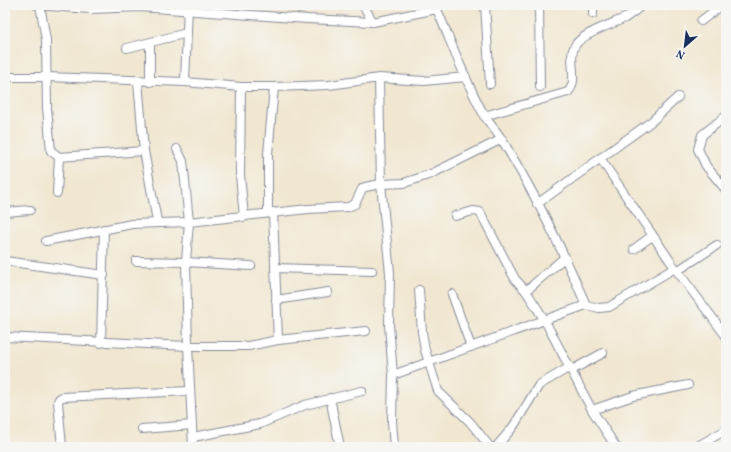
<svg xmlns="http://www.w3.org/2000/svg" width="731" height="452" viewBox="0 0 731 452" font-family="Vollkorn,serif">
<rect width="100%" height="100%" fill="#f6f6f2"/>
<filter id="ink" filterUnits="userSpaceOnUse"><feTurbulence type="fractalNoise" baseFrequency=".025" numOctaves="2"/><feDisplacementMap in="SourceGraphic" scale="8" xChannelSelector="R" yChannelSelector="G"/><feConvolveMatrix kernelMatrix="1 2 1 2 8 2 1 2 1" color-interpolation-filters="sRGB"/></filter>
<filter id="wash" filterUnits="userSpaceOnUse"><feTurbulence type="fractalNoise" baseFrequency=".012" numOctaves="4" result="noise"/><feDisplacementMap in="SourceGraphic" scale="16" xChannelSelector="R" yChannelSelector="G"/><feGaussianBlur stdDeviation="0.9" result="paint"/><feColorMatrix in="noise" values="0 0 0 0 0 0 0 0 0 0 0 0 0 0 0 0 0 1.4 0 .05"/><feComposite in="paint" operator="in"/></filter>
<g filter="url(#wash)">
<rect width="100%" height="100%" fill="#f1e7d1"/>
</g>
<g filter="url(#ink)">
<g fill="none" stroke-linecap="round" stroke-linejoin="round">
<defs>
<g id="minor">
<polyline points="36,5 91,9 140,7 308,19 373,22 437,9"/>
<polyline points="40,5 46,40 47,108 51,151 59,157 144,151"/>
<polyline points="363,5 373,22"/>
<path d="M 435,5 C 451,41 464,79 483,113 C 488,123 497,131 502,140 C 535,193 562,249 586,305"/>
<polyline points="485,5 490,84"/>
<polyline points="539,5 540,87"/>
<polyline points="593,5 593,14"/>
<polyline points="701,21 722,5"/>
<polyline points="127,48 187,33"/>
<polyline points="5,77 47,77 185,82 241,87 274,87 329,85 379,78 424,81 466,77"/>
<polyline points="379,78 381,184 390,273 389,325 393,375 392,421 394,447"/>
<polyline points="138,81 144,151 157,221"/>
<polyline points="150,82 150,43"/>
<polyline points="185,82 188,5"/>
<polyline points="241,87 240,175 244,217"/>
<path d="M 484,116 L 568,92 C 580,80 566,57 576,44 C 584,33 612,24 625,18 C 631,14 637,10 642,5"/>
<polyline points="726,116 702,135 698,149 706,166 726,190"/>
<polyline points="177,149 183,161 189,222 186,262 188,346 193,447"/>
<polyline points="600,158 675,268 726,336"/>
<polyline points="57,193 59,157"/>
<polyline points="537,204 652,121 678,97"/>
<polyline points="5,212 30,210"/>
<polyline points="273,212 278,340"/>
<polyline points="268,213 268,154 274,87"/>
<polyline points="455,216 473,211 480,212 515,279 526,291 544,319 592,410 616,447"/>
<polyline points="46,241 132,224 189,222 308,209 348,207 355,204 362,189 365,187 381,184 404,183 431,174 502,139"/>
<polyline points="634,249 652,236"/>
<polyline points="5,261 104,275"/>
<polyline points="136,261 186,262 251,266"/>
<polyline points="275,268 372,271"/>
<polyline points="677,271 717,245"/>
<polyline points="419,290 422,332 425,350 438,391 470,422 490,447"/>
<polyline points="526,291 565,257"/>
<polyline points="452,294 471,347"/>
<polyline points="276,300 328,292"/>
<polyline points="5,337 188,346 248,346 278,340 366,331"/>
<polyline points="101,343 104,229"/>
<polyline points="572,370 603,353"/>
<polyline points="393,375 586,305 599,308 609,307 675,268"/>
<polyline points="330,398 340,447"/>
<polyline points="592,410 633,396 688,385"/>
<polyline points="142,429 192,425"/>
<polyline points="193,437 260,424 305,405 362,391"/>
<polyline points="62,447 58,402 59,399 62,397 189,391"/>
<polyline points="496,447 513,427 539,385 570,367"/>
<polyline points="696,447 726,430"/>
</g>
</defs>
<use href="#minor" stroke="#868b98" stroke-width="10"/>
<use href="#minor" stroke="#fff" stroke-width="8"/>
</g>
</g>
<rect width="731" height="452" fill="none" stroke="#f6f6f2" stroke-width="20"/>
<g transform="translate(685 46) rotate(208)" stroke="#f6f6f2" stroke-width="3" paint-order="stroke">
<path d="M0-3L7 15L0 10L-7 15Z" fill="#1b2f5e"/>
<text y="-6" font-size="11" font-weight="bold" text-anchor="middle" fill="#1b2f5e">N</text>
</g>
</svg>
